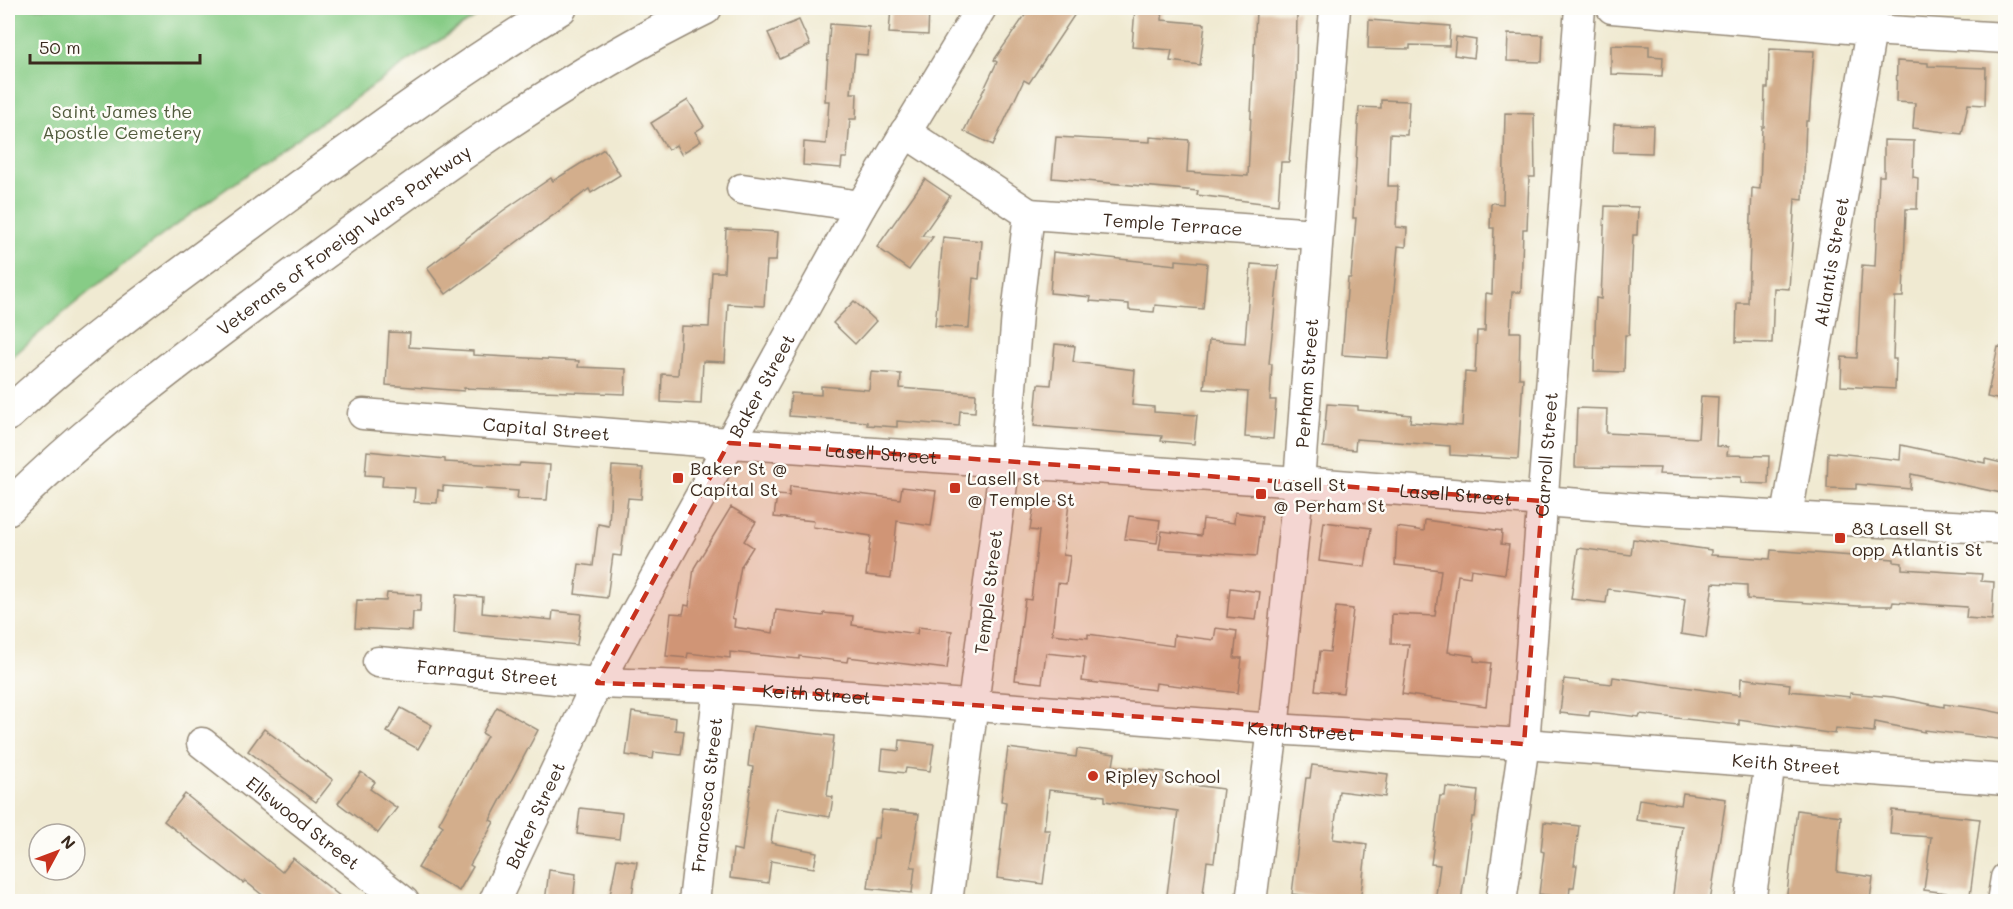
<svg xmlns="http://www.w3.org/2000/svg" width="2013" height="909" viewBox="0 0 2013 909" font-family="Mali,sans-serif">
<rect width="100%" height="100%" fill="#fdfcf7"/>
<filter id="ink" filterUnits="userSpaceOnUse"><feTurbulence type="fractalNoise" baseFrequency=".0167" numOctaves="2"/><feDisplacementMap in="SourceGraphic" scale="12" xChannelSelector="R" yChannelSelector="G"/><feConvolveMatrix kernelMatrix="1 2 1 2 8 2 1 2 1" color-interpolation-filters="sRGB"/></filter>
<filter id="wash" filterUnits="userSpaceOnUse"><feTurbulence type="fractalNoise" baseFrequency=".008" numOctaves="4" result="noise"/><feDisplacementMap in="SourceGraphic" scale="24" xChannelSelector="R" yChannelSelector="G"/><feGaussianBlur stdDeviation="1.35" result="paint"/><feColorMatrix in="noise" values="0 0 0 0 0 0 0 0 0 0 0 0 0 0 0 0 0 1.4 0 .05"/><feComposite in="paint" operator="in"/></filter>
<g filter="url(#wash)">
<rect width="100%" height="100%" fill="#f0ead2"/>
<path fill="#87cc86" stroke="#617b52" stroke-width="1.5" d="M 8,8 L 491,8 C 420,51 353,100 284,148 C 188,215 95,282 8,361 Z"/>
<g id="blocks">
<g fill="#d3ae8c">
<polygon points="891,8 929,8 928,35 889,33"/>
<polygon points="1030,8 1079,8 1029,83 1024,80 993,145 964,131 997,62 994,60"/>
<polygon points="1135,8 1163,8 1162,20 1205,24 1200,65 1170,61 1172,50 1132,47"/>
<polygon points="1256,11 1297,12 1296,79 1289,162 1281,162 1278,205 1197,195 1198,191 1052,178 1056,137 1150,142 1150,137 1189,140 1187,172 1248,176"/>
<polygon points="799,20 810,45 780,59 768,33"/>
<polygon points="1369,20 1450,26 1449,46 1410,45 1410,49 1368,48"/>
<polygon points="830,24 869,27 867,55 855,54 851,93 857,93 856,119 850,119 847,158 842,158 841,168 803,165 804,142 826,144 829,101 825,101"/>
<polygon points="1508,34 1543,35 1542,62 1507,61"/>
<polygon points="1456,37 1476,40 1474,58 1454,55"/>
<polygon points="1611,45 1649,46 1649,56 1663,57 1662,76 1611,74"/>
<polygon points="1769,49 1814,51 1809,121 1806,121 1803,200 1795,199 1789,289 1774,288 1772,343 1736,342 1737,303 1748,303 1752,188 1760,189 1762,127 1764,127 1765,88 1768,88"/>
<polygon points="1897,61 1928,63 1928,66 1986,68 1985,105 1968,104 1962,134 1913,128 1915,103 1896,102"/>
<polygon points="688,100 704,126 695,132 701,141 681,154 676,145 668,150 651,123"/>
<polygon points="1381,100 1409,101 1407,135 1390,134 1388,186 1398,186 1396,227 1407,228 1406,247 1398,246 1388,358 1342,355 1348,278 1351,278 1356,218 1353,218 1359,107 1381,108"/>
<polygon points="1505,113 1534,114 1535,177 1529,177 1527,229 1523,229 1521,292 1512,292 1510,332 1520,332 1519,378 1523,378 1518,459 1450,455 1450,446 1356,439 1355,450 1323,447 1327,404 1358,406 1358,410 1411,415 1410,422 1462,426 1465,372 1475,373 1477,331 1485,331 1486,293 1492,294 1494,228 1490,228 1491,203 1503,204"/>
<polygon points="1614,124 1653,125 1652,153 1613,152"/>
<polygon points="1884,140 1914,141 1913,177 1918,178 1917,209 1906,209 1903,297 1895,297 1893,359 1896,359 1895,389 1841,386 1842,357 1857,358 1862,265 1875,266 1879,176 1884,176"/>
<polygon points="604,149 620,175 591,193 589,189 446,294 427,268 504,210 551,178 553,181"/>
<polygon points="925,179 950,196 922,236 933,237 909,270 877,247"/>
<polygon points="1605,206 1638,207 1637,235 1633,235 1629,335 1625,335 1624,372 1594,371 1596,298 1601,299"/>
<polygon points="726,229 778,232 776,261 767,261 764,306 728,304 725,362 703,361 701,404 661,402 662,374 678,375 681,326 709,327 712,272 724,272"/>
<polygon points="943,237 982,241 979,279 973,278 969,328 935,326"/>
<polygon points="1053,252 1176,265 1176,260 1207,263 1203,309 1155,305 1154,312 1129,310 1129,304 1090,301 1091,297 1050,293"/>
<polygon points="1251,264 1279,266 1269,364 1272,364 1270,400 1276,400 1273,439 1245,437 1248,392 1204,389 1209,340 1245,343"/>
<polygon points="854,301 876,321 855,344 833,323"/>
<polygon points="389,332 410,333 409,347 473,351 473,355 579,361 578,367 626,369 625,394 464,388 464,391 386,385"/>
<polygon points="1055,344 1075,346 1073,362 1135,370 1132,405 1154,407 1154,412 1197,415 1194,444 1161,441 1162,436 1034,426 1038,384 1051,385"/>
<polygon points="1998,347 2006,348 2006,401 1987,397"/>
<polygon points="871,372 901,374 900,388 976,394 975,412 960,411 959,426 897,421 897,427 867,425 867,422 789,416 791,393 821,395 821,386 869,390"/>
<polygon points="1701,396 1718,397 1716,446 1728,447 1727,455 1769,456 1768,484 1741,483 1741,477 1659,474 1660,468 1575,467 1577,408 1607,409 1606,433 1698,438"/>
<polygon points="1901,445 1985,463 1985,459 2006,464 2006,494 1911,474 1910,489 1856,484 1856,489 1827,488 1828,452 1900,460"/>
<polygon points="367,451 445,459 445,462 519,466 520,463 550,465 547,500 517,499 518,491 443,486 443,491 438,490 437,503 414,502 415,488 382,486 383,476 365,475"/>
<polygon points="612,466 643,468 641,499 628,498 621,556 613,555 607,598 575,594 579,564 593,566 598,524 609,526"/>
<polygon points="790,486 900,499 902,487 936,491 931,526 897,521 891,578 866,575 871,536 813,527 814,521 774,517 777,495 789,496"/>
<polygon points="1035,499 1069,503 1063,555 1070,556 1066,584 1058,583 1052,634 1088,638 1088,634 1173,646 1174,635 1214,640 1216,628 1237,631 1234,658 1242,658 1238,693 1156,683 1155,690 1082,681 1085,657 1046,653 1042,683 1015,680 1025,599 1031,600 1039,531 1030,530"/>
<polygon points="731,507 756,522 744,541 753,547 741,566 732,618 735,619 734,627 773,633 776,610 823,616 824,613 853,616 852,625 917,634 918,627 952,631 947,669 848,657 847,662 799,656 799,659 730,652 730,658 688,653 687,658 666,656 671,613 683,614 685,605 689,606 694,568"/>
<polygon points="1235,512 1262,516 1257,556 1159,549 1162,531 1201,536 1203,519 1234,523"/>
<polygon points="1129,516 1160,520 1157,543 1125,539"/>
<polygon points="1425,520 1502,531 1501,544 1509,545 1505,574 1471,569 1470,577 1458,575 1448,652 1474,656 1474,661 1491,663 1486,706 1402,694 1409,644 1391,644 1392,614 1435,616 1441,570 1395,565 1397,527 1424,531"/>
<polygon points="1324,522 1371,528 1365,567 1319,561"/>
<polygon points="1633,539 1711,550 1711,555 1770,559 1771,550 1894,559 1894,562 1902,563 1902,569 1982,574 1981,581 1994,582 1992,620 1966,618 1967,607 1893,602 1892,606 1858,606 1747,599 1747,585 1713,583 1706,638 1681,634 1685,599 1608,589 1606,603 1571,599 1578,548 1631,555"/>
<polygon points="1230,588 1260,592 1256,620 1227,617"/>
<polygon points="387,593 421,595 420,612 413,612 412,631 355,628 357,600 386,601"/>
<polygon points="456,595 483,597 482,613 552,620 553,611 581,614 577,645 454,633"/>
<polygon points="1336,607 1353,609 1343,693 1315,690 1320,651 1330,652"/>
<polygon points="1613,677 1740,695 1741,678 1790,684 1789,691 1850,697 1850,693 1893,697 1944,707 1944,704 1981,709 2006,714 2006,740 1925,730 1925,732 1875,722 1874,732 1836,728 1835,734 1739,720 1739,725 1640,714 1639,717 1590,711 1589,716 1560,713 1564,679 1612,684"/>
<polygon points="497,707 538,730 490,820 494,822 470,865 473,867 459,891 418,868 443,826 439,823 487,736 482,733"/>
<polygon points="401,708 432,725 418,749 387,732"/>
<polygon points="632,712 676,718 675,730 684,731 681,755 654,752 653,759 626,755"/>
<polygon points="753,726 834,736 827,796 833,797 830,817 776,808 771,843 817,852 814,868 771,861 768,883 730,878 733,849 742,851 753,767 748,766"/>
<polygon points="264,729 333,780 316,802 248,751"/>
<polygon points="900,740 934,744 930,771 906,768 905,773 881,770 883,749 899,751"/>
<polygon points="1008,748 1076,757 1077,749 1115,754 1113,766 1165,772 1164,781 1223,789 1214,862 1207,861 1202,902 1166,902 1178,811 1105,801 1105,796 1049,790 1044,830 1050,830 1043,884 997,878 1006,802 1001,801"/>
<polygon points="1312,765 1388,774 1385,797 1339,791 1333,839 1367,844 1360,902 1292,894 1306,778 1310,778"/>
<polygon points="361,772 375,782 370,789 397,808 378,833 338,803"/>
<polygon points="1446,787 1478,791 1475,817 1472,817 1461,902 1435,902 1440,865 1431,864 1440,796 1445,796"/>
<polygon points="1683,793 1726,799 1710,902 1672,902 1682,826 1636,820 1639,799 1681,805"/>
<polygon points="185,794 282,872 293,858 347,902 271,902 245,881 243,883 164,821"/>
<polygon points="580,808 622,813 619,839 577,834"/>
<polygon points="882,810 919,814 911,867 915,867 912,893 868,888 874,838 878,838"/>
<polygon points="1797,810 1841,816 1837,872 1873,877 1870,900 1856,898 1856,902 1786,902"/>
<polygon points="1892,810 1980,819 1970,896 1924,890 1931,837 1890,834"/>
<polygon points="1544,822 1579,826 1574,865 1577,865 1574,887 1570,887 1569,898 1539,894 1544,852 1541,851"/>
<polygon points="617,859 637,862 631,902 609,900"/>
<polygon points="549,870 576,874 573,902 545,902"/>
</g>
</g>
</g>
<g filter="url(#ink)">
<use href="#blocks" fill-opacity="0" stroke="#968a78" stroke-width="1.5"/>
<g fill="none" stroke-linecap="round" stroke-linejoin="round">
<defs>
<g id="minor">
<polyline points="1612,8 1871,30 2006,38"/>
<polyline points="905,132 1029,214 1017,314 1005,461 947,902"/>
<polyline points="742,189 861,206"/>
<path id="s1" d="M 1029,214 L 1316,234"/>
<path id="s2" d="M 363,414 L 701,441 L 1299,482 L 1646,509 L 2006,529"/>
<path id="s3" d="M 1787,516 L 1871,30 L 1872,8"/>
<path id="s4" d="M 378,662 L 597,683 L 719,687 L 837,695 L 1273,729 L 1524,744 L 2006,780"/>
<path id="s5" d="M 202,743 L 404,902"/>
<path id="s6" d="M 494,902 L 597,683 L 861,206 L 981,8"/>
<path id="s7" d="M 694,902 L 719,687"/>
<path id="s8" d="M 1251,902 L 1273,729 L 1299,482 L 1335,8"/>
<path id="s9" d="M 1501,902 L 1524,744 L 1580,8"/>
<polyline points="1750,902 1770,763"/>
<polyline points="2002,902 2006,878"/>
</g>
<g id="highway">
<path d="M 8,414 C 87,341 175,279 261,215 C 359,143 456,71 560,8"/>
<path id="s10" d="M 8,508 C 97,419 198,347 299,271 C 430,175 559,79 705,8"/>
</g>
</defs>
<use href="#minor" stroke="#968a78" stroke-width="33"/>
<use href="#highway" stroke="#968a78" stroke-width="36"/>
<use href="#minor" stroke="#fff" stroke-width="30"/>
<use href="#highway" stroke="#fff" stroke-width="33"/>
</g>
</g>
<path fill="#c8321e" fill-opacity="0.2" stroke="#c8321e" stroke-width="4.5" stroke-dasharray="12 8" stroke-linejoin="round" d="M 729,443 L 1005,461 L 1542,501 L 1524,744 L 719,687 L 597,683 Z"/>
<g fill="#c8321e" stroke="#fdfcf7" stroke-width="2">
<rect x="672" y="472" width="12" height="12" rx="3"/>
<rect x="949" y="482" width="12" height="12" rx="3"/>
<rect x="1255" y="488" width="12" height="12" rx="3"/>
<rect x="1834" y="532" width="12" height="12" rx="3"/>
<circle cx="1093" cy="776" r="6"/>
</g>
<g text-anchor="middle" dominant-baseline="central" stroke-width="5" stroke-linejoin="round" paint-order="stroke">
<g font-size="18" fill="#525b3d" stroke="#fdfcf7">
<text x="122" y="111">Saint James the<tspan x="122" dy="21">Apostle Cemetery</tspan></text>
</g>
<g font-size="18" fill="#3b2a1e" stroke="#fdfcf7">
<text stroke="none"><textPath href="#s1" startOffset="144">Temple Terrace</textPath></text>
<text stroke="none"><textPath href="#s10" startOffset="430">Veterans of Foreign Wars Parkway</textPath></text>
<text stroke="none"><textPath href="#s3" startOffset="258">Atlantis Street</textPath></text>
<text stroke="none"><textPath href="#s8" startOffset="522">Perham Street</textPath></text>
<text stroke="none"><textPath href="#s6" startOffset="582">Baker Street</textPath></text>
<text stroke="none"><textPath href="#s2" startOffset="184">Capital Street</textPath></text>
<text stroke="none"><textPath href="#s2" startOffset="520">Lasell Street</textPath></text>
<text stroke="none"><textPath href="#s9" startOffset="450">Carroll Street</textPath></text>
<text stroke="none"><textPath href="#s2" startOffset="1096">Lasell Street</textPath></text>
<text transform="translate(988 592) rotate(-83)">Temple Street</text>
<text stroke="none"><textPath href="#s4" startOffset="110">Farragut Street</textPath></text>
<text stroke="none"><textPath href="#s4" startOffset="440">Keith Street</textPath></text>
<text stroke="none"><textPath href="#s4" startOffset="926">Keith Street</textPath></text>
<text stroke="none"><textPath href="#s4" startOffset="1412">Keith Street</textPath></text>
<text stroke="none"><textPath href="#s7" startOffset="108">Francesca Street</textPath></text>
<text stroke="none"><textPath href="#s6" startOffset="96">Baker Street</textPath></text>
<text stroke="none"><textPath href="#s5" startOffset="129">Ellswood Street</textPath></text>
</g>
<g font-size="18" fill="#3b2a1e" stroke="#fdfcf7" text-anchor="start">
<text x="690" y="468">Baker St @<tspan x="690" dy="21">Capital St</tspan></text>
<text x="967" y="478">Lasell St<tspan x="967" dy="21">@ Temple St</tspan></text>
<text x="1273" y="484">Lasell St<tspan x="1273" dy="21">@ Perham St</tspan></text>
<text x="1852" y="528">83 Lasell St<tspan x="1852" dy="21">opp Atlantis St</tspan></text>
<text x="1105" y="776">Ripley School</text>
</g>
</g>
<rect width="2013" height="909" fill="none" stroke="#fdfcf7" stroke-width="30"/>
<g transform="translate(57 852) rotate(49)"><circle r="28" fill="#fdfcf7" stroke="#afa8a0" stroke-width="1.5"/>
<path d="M0-4.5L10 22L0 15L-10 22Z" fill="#c8321e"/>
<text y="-9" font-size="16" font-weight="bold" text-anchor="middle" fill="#3b2a1e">N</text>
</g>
<path d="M30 54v9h170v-9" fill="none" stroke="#3b2a1e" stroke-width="3"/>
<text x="39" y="54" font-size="18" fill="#3b2a1e" stroke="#fdfcf7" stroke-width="4.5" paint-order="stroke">50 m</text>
</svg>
